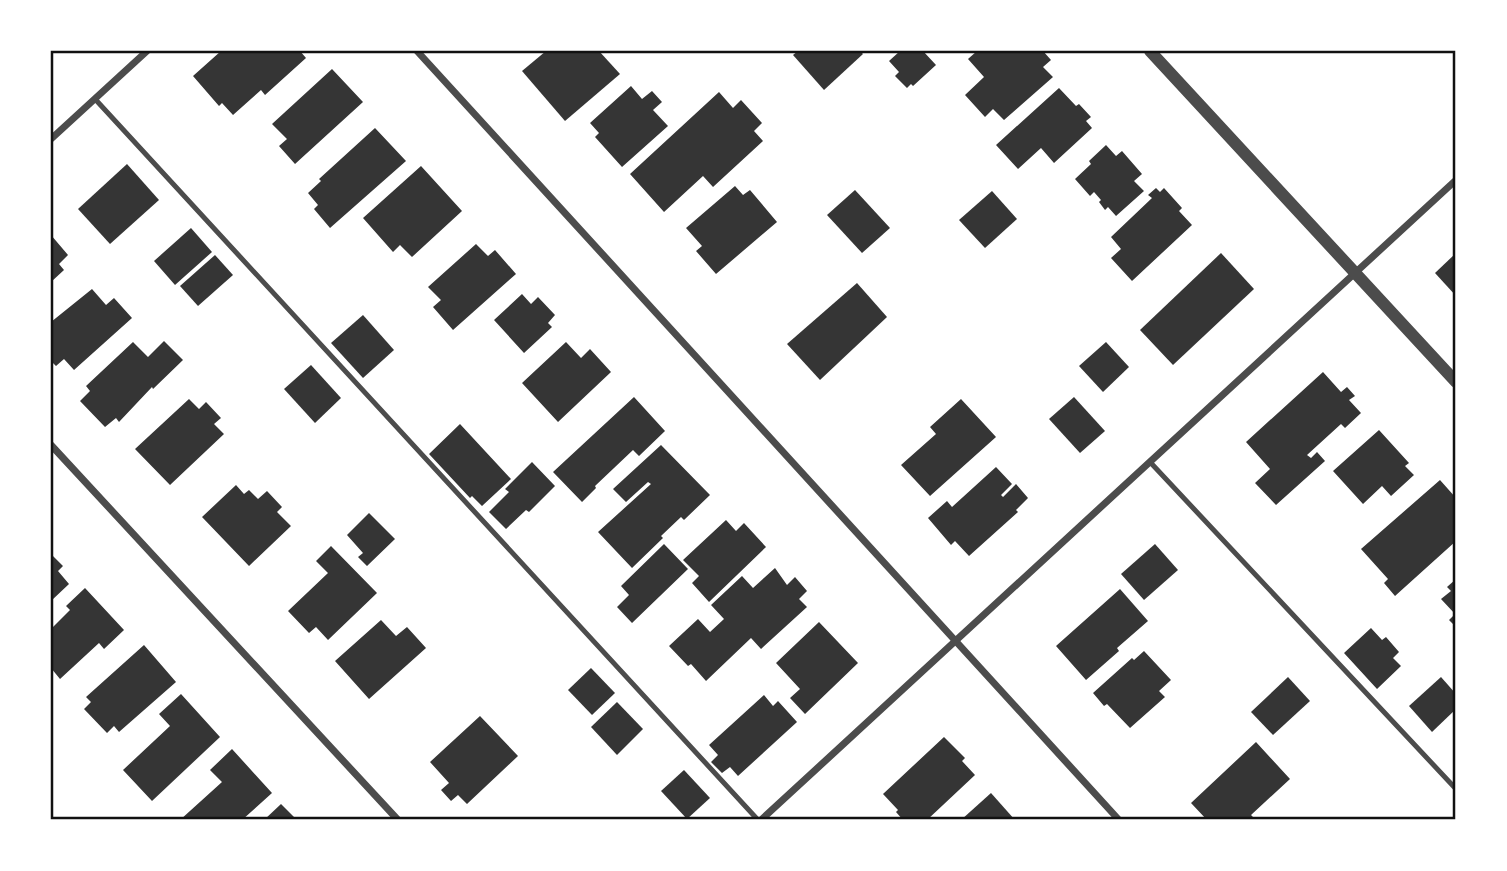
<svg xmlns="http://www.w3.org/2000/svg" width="1507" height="871" viewBox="0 0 1507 871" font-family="'Fira Sans',sans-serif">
<rect width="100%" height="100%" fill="#fff"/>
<g fill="#353535">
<polygon points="221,51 300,51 306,58 265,95 261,90 233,115 222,103 219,106 193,76"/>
<polygon points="546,51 599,51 620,74 565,121 522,71"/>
<polygon points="798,51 860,51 863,54 824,90 793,55"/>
<polygon points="900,51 923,51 936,65 913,86 911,84 907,88 895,76 899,72 889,61"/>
<polygon points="977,51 1043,51 1051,60 1043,67 1053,77 1004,120 993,109 985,117 965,95 984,77 968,59"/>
<polygon points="332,69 363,102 295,164 279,146 287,139 272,124"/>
<polygon points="631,86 642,99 652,91 662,102 653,110 668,126 622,167 595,137 599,133 590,123"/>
<polygon points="1059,88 1076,106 1079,104 1091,117 1086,121 1092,128 1054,163 1041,148 1018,169 996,145"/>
<polygon points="719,92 733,108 741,100 762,123 754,131 763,141 713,187 703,176 664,212 630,174"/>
<polygon points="375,128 406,161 330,228 314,209 318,205 308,193 321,181 319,179"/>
<polygon points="1106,145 1116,156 1122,151 1142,174 1134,181 1144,191 1116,216 1108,207 1105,210 1099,202 1101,200 1094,192 1090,196 1075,179 1091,164 1089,161"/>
<polygon points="127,164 159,200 110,244 78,209"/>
<polygon points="421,166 462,211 412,257 400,245 393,252 363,218"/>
<polygon points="735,186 743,195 750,190 777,222 716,274 696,251 702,246 686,228"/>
<polygon points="1156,188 1160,192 1164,188 1182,208 1179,211 1192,225 1132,281 1111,258 1121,249 1111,237 1152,198 1148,195"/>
<polygon points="855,190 890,228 862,253 827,215"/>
<polygon points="992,191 1017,219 985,248 959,220"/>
<polygon points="191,228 212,252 175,285 154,261"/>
<polygon points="51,235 68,255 59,264 64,270 51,282"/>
<polygon points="476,244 488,256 495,250 516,274 453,330 433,307 441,300 428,287"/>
<polygon points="1221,253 1254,289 1173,365 1140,330"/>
<polygon points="1456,253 1456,296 1435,273"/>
<polygon points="215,255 233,275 198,306 180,286"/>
<polygon points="857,283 887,317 820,380 787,344"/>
<polygon points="92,289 106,305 114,298 132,318 74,370 64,359 56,366 51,361 51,322"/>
<polygon points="522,294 531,304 538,297 555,315 548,323 552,327 524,353 494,320"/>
<polygon points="363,315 394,350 363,378 331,343"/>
<polygon points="164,341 183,360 153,389 152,387 119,422 116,418 105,427 80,401 90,391 86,386 133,342 148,357"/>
<polygon points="566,342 581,358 590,349 611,372 558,422 522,383"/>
<polygon points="1106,342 1129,367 1103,392 1079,366"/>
<polygon points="311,365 341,398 315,423 284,389"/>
<polygon points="1323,372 1341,392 1347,387 1355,396 1349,400 1361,413 1345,428 1341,424 1307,455 1311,458 1317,452 1325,461 1276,505 1255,483 1270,469 1246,442"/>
<polygon points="634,397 665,431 639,456 633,450 595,486 596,488 582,502 553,472"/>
<polygon points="1074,397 1105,431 1080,453 1049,419"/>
<polygon points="189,399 199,409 206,402 221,418 214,424 224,434 170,485 135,449"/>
<polygon points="961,399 996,437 930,496 901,465 936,434 930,427"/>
<polygon points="460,424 511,479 482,506 472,496 470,498 429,454"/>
<polygon points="1379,430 1409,463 1405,466 1414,475 1391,496 1382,486 1363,504 1333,471"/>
<polygon points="661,445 710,495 684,520 681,517 661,536 663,538 632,568 598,532 651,484 648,482 626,502 613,489"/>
<polygon points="532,462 555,486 529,512 526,510 506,529 489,512 509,492 505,489"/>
<polygon points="996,467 1012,484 1001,495 1003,497 1016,484 1028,498 1016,510 1018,512 969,556 955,541 951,545 928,518 947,501 952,507"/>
<polygon points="1440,480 1456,498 1456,541 1395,596 1384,583 1388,579 1361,549"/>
<polygon points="236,485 244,494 249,490 258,499 267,491 282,507 277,512 291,526 249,566 202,517"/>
<polygon points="369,513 395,539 367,566 358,557 363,553 347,535"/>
<polygon points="726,520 736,531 744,523 766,547 709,602 692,583 699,576 683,560"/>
<polygon points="664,544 688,569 632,623 617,607 629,595 621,586"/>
<polygon points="1155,544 1178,570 1144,600 1121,574"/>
<polygon points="331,546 377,593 328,640 316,627 309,633 288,611 328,573 316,561"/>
<polygon points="51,554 63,566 58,571 69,584 51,601"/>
<polygon points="775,568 787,585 795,577 807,591 799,599 807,607 761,649 751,638 706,681 691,664 688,666 669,646 698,619 710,632 724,619 711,605 742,576 753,588"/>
<polygon points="1456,579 1456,627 1449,620 1455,614 1441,599 1451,591 1447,587"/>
<polygon points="85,588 124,630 104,649 99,643 60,679 51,668 51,629 70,610 66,606"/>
<polygon points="1120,589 1148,621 1117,648 1119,651 1086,680 1056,646"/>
<polygon points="381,620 396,636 407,627 426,648 369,699 335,661"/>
<polygon points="819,622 858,663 805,714 790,698 800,689 776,663"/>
<polygon points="1371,628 1382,640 1386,637 1399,652 1393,658 1401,666 1377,689 1344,653"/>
<polygon points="144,645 176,682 119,732 114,726 107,733 84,709 91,702 86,697"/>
<polygon points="1144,651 1171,680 1159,691 1165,697 1130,728 1107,704 1104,706 1093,693 1132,658 1134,660"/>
<polygon points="591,668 615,693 592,715 568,690"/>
<polygon points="1288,677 1310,701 1273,735 1251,712"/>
<polygon points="1441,677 1456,694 1456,709 1432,732 1409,706"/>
<polygon points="181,694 220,737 152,801 123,770 170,726 159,714"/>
<polygon points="764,695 773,706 778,701 797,722 738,776 730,767 722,773 711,762 718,755 709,745"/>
<polygon points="617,702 643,729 617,755 591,727"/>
<polygon points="480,716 518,756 467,804 458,795 451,801 441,790 449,783 430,762"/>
<polygon points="944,737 965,758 962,761 975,775 927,820 903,820 896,812 898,810 883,794"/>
<polygon points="1256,742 1290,779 1251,815 1256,820 1207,820 1191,803"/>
<polygon points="232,749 272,793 242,820 180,820 222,782 210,770"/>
<polygon points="684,770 710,798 687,819 661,791"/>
<polygon points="991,793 1015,820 961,820"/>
<polygon points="281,804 297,820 264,820"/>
</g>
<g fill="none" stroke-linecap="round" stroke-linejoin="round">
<g stroke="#4c4c4c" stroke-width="5">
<polyline points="95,99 758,820"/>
<polyline points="1150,462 1456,789"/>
</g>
<g stroke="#4c4c4c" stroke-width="7">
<polyline points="417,51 1119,820"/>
<polyline points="51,139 147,51"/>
<polyline points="51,445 398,820"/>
<polyline points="761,820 1456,180"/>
</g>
<polyline stroke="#4c4c4c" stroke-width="12" points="1150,51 1456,382"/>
</g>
<rect width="1507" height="871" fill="none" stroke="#ffffff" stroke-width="105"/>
<rect x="52" y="52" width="1402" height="766" fill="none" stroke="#111" stroke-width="2.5"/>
</svg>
